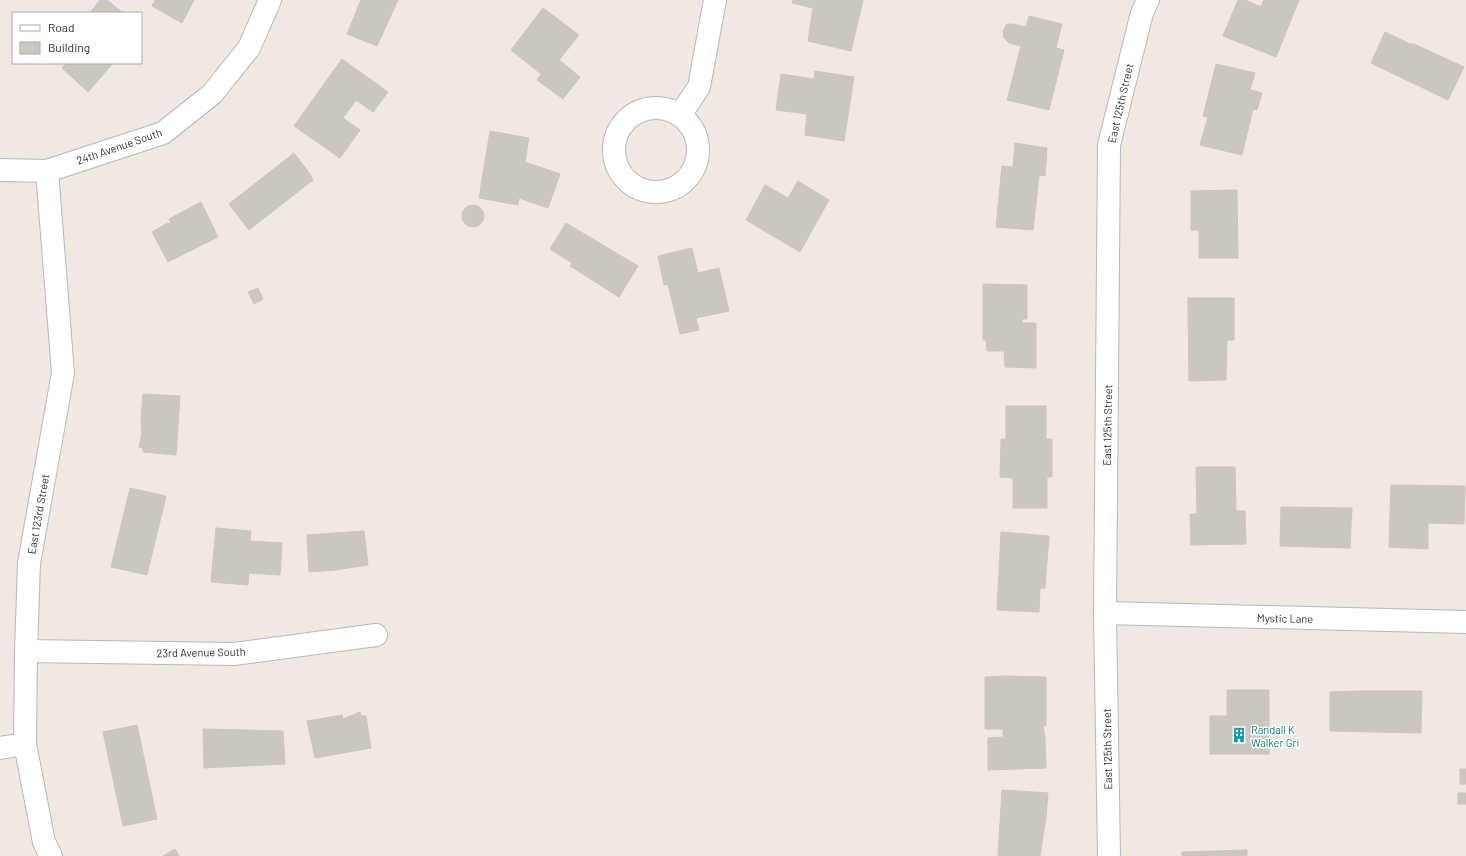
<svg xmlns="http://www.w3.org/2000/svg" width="1466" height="856" viewBox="0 0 1466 856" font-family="Barlow,sans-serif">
<rect width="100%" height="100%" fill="#efe9e1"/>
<g fill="#cbc7bf" stroke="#cbc5ba">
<polygon points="100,0 107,0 123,13 90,13"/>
<polygon points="155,0 194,0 182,23 152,6"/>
<polygon points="361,0 398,0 377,46 347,34"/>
<polygon points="793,0 863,0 851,51 808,41 813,8 792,3"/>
<polygon points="1238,0 1245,0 1261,7 1264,0 1299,0 1276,57 1223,36"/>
<polygon points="543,8 579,35 559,60 580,77 563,99 537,80 541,74 511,50"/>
<polygon points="1029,16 1062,24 1056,48 1064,50 1049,110 1007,100 1021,46 1009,43 1004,38 1003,31 1007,24 1013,24 1026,27"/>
<polygon points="1385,32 1410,44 1414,44 1464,67 1448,100 1371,63"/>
<polygon points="342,59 388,92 373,112 356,100 343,118 360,130 340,158 294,126"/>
<polygon points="66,63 113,63 88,92 62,68"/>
<polygon points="1216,64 1255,73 1250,90 1262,93 1257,110 1253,109 1242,155 1200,145 1208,117 1203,116"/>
<polygon points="815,71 854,77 844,141 805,135 807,114 776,110 781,74 814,79"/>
<polygon points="490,131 529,138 525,162 560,174 548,208 519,198 518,205 479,198"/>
<polygon points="1015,143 1047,148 1045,176 1039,175 1033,230 996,227 1002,166 1013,167"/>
<polygon points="294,153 310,174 313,180 249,230 229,204"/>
<polygon points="798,181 829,200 800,252 746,220 765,185 788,198"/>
<polygon points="1237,190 1238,258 1199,258 1199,230 1191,230 1191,191"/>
<polygon points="201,202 218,237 168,262 152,232 166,224 171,223 169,219"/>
<circle cx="473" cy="216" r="11"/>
<polygon points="566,223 638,266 619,297 570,266 572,263 550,249"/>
<polygon points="692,248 698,273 719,268 729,311 696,318 699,330 680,334 668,284 664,285 658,256"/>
<polygon points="983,284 1027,285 1027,319 1022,319 1022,323 1036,323 1036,368 1005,367 1004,351 987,351 986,340 983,340"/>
<polygon points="258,288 263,299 254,304 248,292"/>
<polygon points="1188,298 1234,298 1234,340 1227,340 1226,380 1189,381"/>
<polygon points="143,394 180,396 176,455 143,452 143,448 139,447 142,434 141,419"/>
<polygon points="1006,406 1046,406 1046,439 1052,439 1052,477 1047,477 1047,508 1013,508 1013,478 1000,477 1001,439 1006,439"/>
<polygon points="1196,467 1235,467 1236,511 1245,511 1246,544 1191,545 1190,514 1197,514"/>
<polygon points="1391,485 1465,486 1464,524 1428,523 1428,549 1389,547"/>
<polygon points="130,488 166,496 147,575 111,567"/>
<polygon points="1281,507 1352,508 1350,548 1280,546"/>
<polygon points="216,528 251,531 250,541 282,543 280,575 249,573 248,585 211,582"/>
<polygon points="364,531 368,565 335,570 309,572 307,535"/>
<polygon points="1001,532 1049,536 1045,588 1040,588 1039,612 997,610"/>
<polygon points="1003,676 1046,677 1046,726 1043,726 1045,738 1046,768 988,770 988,738 1003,737 1003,729 985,729 985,677"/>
<polygon points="1227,690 1269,690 1269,754 1210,754 1210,716 1227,716"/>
<polygon points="1360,691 1422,691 1421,733 1330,731 1330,692"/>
<polygon points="360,712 361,716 366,716 371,748 315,758 307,721 342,715 343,719"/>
<polygon points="137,725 157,819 123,826 103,732"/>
<polygon points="203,729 283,731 285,764 204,768"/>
<rect x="1460" y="769" width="6" height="15"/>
<polygon points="1002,790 1048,793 1046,817 1040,856 998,856"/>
<rect x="1458" y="793" width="8" height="11"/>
<polygon points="175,849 179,856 163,856"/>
<polygon points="1247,850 1247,856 1182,856 1182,852"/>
</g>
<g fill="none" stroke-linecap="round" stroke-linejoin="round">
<defs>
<g id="street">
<circle cx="656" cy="150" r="42"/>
<polyline points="680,115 699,87 715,0"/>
<polyline points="0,170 47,171 163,133 212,94 249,48 270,0"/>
<polyline points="47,171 63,373 29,563 26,651 25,744 44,842 51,856"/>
<polyline points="1105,613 1466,622"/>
<polyline points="26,651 234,654 376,635"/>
<polyline points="0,748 25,744"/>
<polyline points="1109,856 1105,613 1109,145 1142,13 1148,0"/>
</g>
</defs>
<use href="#street" stroke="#b4b7c1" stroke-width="24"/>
<use href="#street" stroke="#fff" stroke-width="22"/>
</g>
<defs>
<symbol id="building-bare" viewBox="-9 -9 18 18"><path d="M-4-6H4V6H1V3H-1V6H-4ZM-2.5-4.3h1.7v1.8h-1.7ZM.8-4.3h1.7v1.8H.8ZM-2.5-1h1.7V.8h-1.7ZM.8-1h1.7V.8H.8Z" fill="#0f9aa8" stroke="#fff" stroke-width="2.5" paint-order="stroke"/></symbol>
</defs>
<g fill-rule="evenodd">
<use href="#building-bare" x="1228" y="724" width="22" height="22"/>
</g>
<g text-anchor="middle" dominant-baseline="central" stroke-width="3" stroke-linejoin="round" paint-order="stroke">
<g font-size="11" fill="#2e2e2e" stroke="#fff">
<text transform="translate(1120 103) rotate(-77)">East 125th Street</text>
<text transform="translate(119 146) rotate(-19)">24th Avenue South</text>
<text transform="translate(1107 425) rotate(-89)">East 125th Street</text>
<text transform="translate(38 514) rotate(-80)">East 123rd Street</text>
<text transform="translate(1285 618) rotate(1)">Mystic Lane</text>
<text transform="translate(201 652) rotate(-1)">23rd Avenue South</text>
<text transform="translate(1107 749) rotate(-91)">East 125th Street</text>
</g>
<g font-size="11" fill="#0d838f" stroke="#fff" text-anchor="start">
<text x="1251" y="729">Randall K<tspan x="1251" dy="13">Walker Gri</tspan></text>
</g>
</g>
<rect x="12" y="12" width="130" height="52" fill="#ffffff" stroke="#ababab"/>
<rect x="20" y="25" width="20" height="6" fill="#ffffff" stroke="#ababab"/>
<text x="48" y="32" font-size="12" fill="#2e2e2e">Road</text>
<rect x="20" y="42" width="20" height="12" fill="#cbc7bf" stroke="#ababab"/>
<text x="48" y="52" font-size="12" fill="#2e2e2e">Building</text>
</svg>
